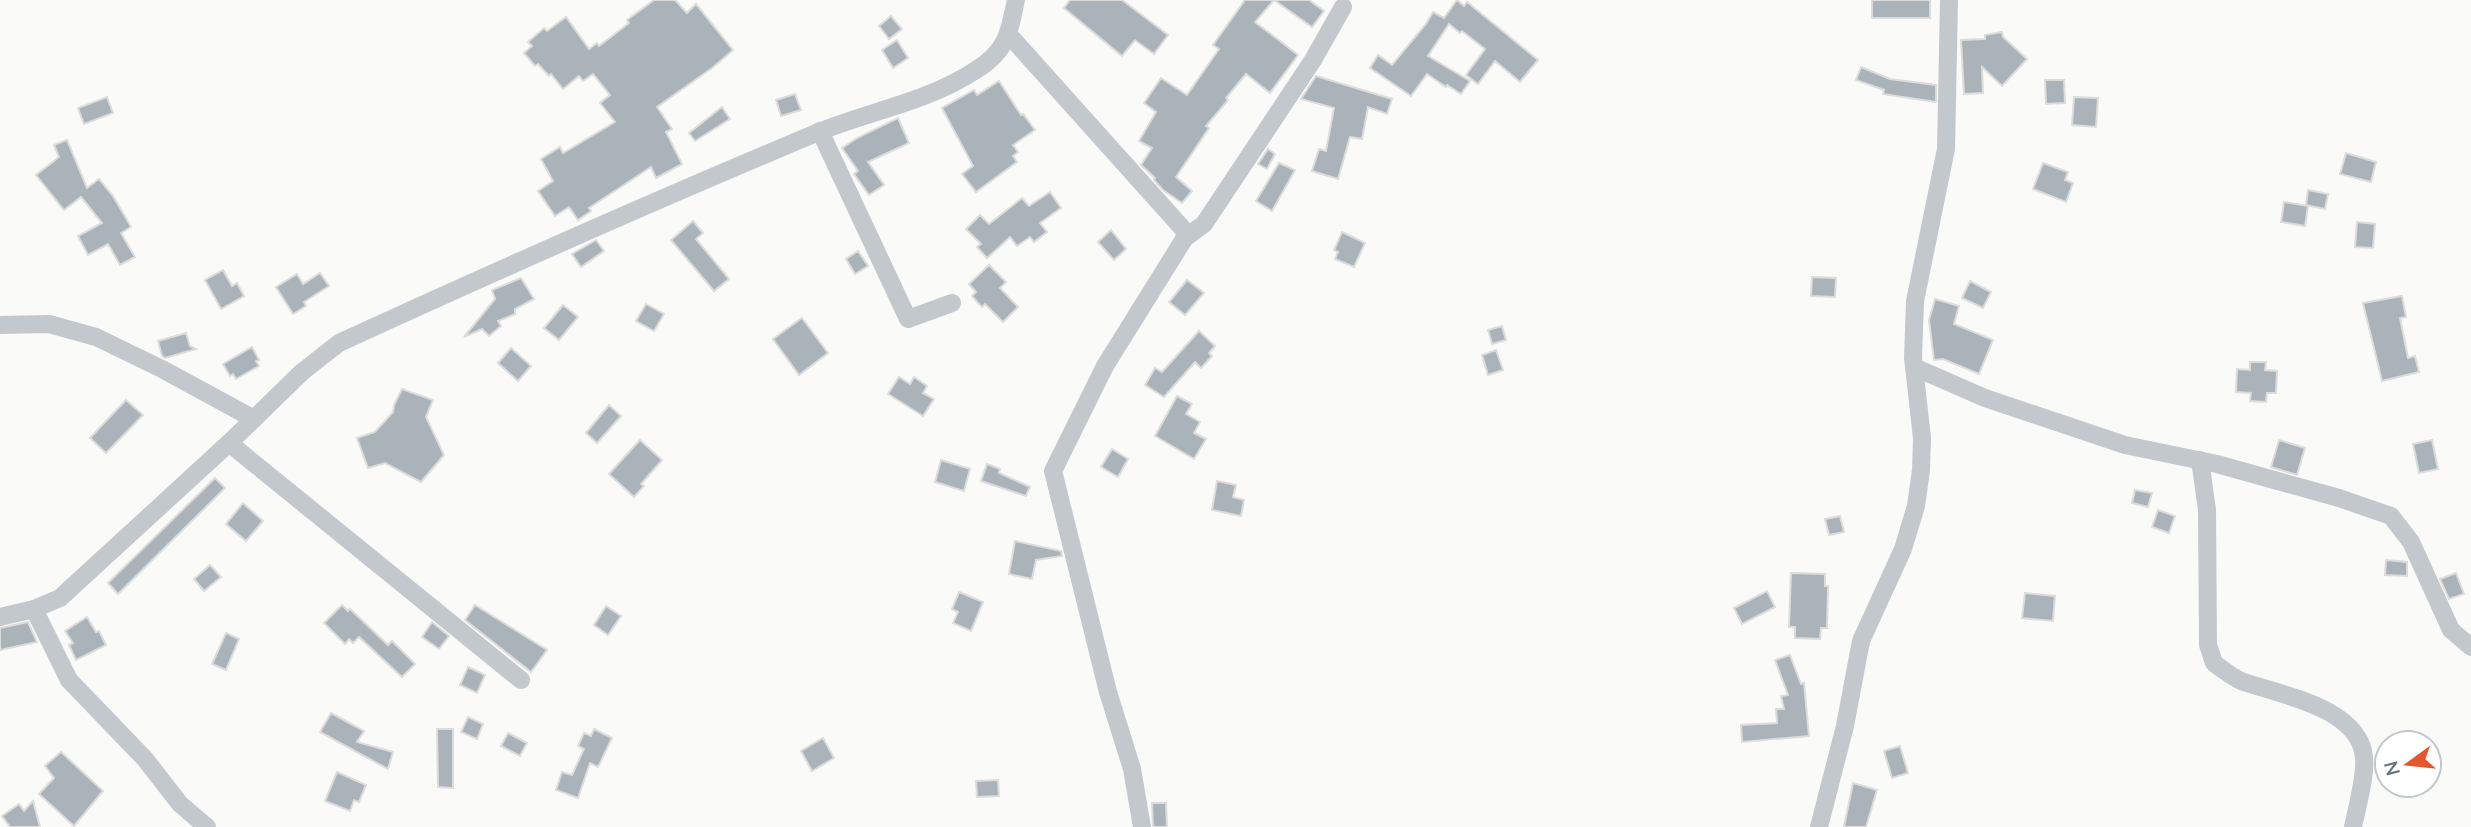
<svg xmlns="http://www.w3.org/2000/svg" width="2471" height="827" viewBox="0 0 2471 827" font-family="'Nunito Sans',sans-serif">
<rect width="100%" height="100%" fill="#fafaf8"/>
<g fill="#aab3b9" stroke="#dcdcda" stroke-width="2">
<polygon points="654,0 675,0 687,13 696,4 733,50 712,68 657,107 672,129 666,132 682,164 656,178 651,167 589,208 591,211 578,220 569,207 555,216 538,191 553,181 541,159 560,147 563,153 615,122 600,103 610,95 593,74 583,81 579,76 563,89 551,74 549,76 538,64 535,66 524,53 532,46 528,42 544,28 547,31 566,17 589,49 597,43 599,46 629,23 627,20"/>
<polygon points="1070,0 1122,0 1168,35 1154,54 1135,40 1122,56 1064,8"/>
<polygon points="1245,0 1309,0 1324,11 1312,27 1274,0 1255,22 1298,55 1270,93 1246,74 1226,98 1228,100 1206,126 1209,128 1176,177 1192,191 1182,203 1163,190 1154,180 1155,178 1141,165 1152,148 1139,141 1156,112 1144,103 1161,78 1187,95 1219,49 1213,45"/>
<polygon points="1457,0 1464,6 1467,2 1538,60 1520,82 1495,61 1478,84 1466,75 1485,49 1462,31 1460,33 1449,24 1428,56 1470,81 1461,94 1447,85 1446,87 1427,74 1411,96 1370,68 1378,55 1392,65 1426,24 1433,12 1444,18"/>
<rect x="1872" y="0" width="58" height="18"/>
<polygon points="891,16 902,29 889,39 879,26"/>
<polygon points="2002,32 2003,37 2027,59 2002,86 1982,67 1983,93 1964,94 1961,40 1985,39 1985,35"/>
<polygon points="897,40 908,58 893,68 882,50"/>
<polygon points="1861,67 1890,79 1936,85 1936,102 1883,94 1884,90 1856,80"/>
<polygon points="1316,76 1392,99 1387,114 1368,107 1362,139 1350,137 1338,179 1312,171 1319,149 1326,151 1334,108 1301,99"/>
<polygon points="2045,80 2064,80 2065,103 2046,104"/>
<polygon points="999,81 1021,115 1023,114 1035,130 1013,145 1018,152 1013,156 1017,162 976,192 962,174 973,166 942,108 974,90 977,95"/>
<polygon points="795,94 801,110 781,116 776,100"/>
<polygon points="107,97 113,113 84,124 78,108"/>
<polygon points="2074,97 2098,98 2096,127 2072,125"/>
<polygon points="722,107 730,119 695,141 689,133"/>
<polygon points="898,118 909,143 868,162 884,185 869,195 854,174 858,171 842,148 857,138"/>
<polygon points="67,140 87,188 99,179 113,196 131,227 121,233 135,257 120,265 108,244 88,255 78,236 102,223 81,197 64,210 36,175 59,157 54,145"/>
<polygon points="1268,149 1275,154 1267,169 1258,164"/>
<polygon points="2346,153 2376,162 2371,182 2340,174"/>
<polygon points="1279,163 1295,170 1272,211 1256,201"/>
<polygon points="2043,163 2068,172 2065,180 2073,183 2066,202 2033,189"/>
<polygon points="2308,190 2328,194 2325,209 2306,205"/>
<polygon points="1050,192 1061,208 1040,223 1047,232 1034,242 1030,237 1017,246 1010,237 987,258 977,247 981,244 966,229 980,215 989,224 1022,198 1029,206"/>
<polygon points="2284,202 2308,206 2305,226 2281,222"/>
<polygon points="693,221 703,233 696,239 729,279 714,291 671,240"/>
<polygon points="2357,222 2375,224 2373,248 2355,247"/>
<polygon points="1111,230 1126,249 1114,260 1098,242"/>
<polygon points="1342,232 1365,243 1354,267 1335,259 1338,252 1334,250"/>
<polygon points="596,240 604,251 581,267 572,254"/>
<polygon points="858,251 868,266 855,274 846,259"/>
<polygon points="989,265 1006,282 1000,288 1018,307 1003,322 985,304 982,307 972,296 976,292 969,284"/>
<polygon points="223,270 232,286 237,283 244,296 221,309 205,280"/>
<polygon points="320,273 329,286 304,302 306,306 293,314 276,287 297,274 303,284"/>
<polygon points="1812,277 1836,278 1835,297 1811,296"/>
<polygon points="521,278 534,299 515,309 515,314 498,321 501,326 489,336 482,329 464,337 495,299 492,290"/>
<polygon points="1187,280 1204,293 1185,315 1169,302"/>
<polygon points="1970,281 1991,292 1983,308 1962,298"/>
<polygon points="2402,296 2406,317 2400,318 2408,358 2415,356 2419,372 2382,381 2363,303"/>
<polygon points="1935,299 1959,306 1954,324 1993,340 1979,374 1943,359 1934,360 1929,320"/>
<polygon points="646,304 664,314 654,331 636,321"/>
<polygon points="563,305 578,317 559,340 544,328"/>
<polygon points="802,318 828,353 799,375 773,339"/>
<polygon points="1502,326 1506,340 1492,344 1488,330"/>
<polygon points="1199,331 1215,346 1209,353 1212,356 1201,368 1195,362 1164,397 1145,385 1155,368 1162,372"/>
<polygon points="186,333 190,346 196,349 165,358 162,356 158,341"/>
<polygon points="252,347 259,360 256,361 259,366 236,379 233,374 230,376 223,364"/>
<polygon points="511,348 531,366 518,381 498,363"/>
<polygon points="1496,350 1503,370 1488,375 1482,355"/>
<polygon points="2250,362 2266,362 2265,370 2277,371 2276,393 2267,393 2266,402 2250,401 2251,393 2236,392 2237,369 2250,370"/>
<polygon points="899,377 910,384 914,377 927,386 923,393 934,399 923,416 888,394"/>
<polygon points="402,389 433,400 426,417 444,455 421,482 385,463 368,468 357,438 375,432 393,412 394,405"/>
<polygon points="1177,396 1192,404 1186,414 1200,422 1194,433 1206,439 1194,459 1155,436"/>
<polygon points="126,400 143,415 106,453 90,438"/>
<polygon points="609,405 621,416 597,443 586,433"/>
<polygon points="640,440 662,460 641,484 644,486 634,497 609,474"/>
<polygon points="2279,440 2305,448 2297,475 2271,467"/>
<polygon points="2432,440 2438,469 2419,473 2413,444"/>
<polygon points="1112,449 1128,459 1118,477 1101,467"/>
<polygon points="941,460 970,469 964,491 935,482"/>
<polygon points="987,464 1000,469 999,473 1030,487 1026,496 981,481"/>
<polygon points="215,478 225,488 118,594 108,583"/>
<polygon points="1217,481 1236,485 1233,497 1244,500 1241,516 1212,510"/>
<polygon points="2135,490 2152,493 2148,507 2132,503"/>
<polygon points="243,503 263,521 246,541 226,524"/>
<polygon points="2158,510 2175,516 2169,533 2152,527"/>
<polygon points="1840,516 1844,532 1829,535 1825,519"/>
<polygon points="1015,541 1061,551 1062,556 1036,560 1032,579 1009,574"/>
<polygon points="2386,560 2407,562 2407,576 2385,575"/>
<polygon points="210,565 221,577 204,591 194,579"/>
<polygon points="1791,573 1825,574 1825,586 1828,586 1827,628 1821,628 1820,639 1795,638 1795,627 1789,627"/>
<polygon points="2456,573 2464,594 2449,599 2440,579"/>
<polygon points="1767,591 1775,607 1742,624 1734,608"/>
<polygon points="959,592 983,602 971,631 953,623 958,612 952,609"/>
<polygon points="2025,593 2055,596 2053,621 2022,618"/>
<polygon points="342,605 348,611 350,609 388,645 392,641 415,664 402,677 359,637 353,643 349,639 345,644 324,623"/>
<polygon points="475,605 547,650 531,672 465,620"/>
<polygon points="606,606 621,616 608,635 594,625"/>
<polygon points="87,617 96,632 99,631 106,645 76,660 69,645 73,643 65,631"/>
<polygon points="28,622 37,642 0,650 0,628"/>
<polygon points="432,622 449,636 439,649 422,637"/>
<polygon points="226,633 239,639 226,670 212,664"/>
<polygon points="1790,655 1801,684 1804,683 1809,736 1742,742 1741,725 1777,723 1776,709 1784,709 1781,696 1788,695 1775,660"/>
<polygon points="468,667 485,675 477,693 460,685"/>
<polygon points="331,713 364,731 357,742 393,752 388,769 320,732"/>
<polygon points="468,717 483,724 477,739 461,732"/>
<polygon points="437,729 453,729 453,788 438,787"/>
<polygon points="594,729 612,738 598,767 590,763 578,798 556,790 562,772 572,775 584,749 578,746 584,733 591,736"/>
<polygon points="508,733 527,743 520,756 501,746"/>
<polygon points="823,738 834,758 812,771 801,751"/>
<polygon points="1900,746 1908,773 1892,778 1884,751"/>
<polygon points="61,752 103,791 74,826 39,794 54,778 45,766"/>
<polygon points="337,772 366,785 359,802 354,800 350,811 325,801"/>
<polygon points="998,780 999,796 977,797 976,781"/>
<polygon points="1853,783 1877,790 1866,827 1844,827"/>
<polygon points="33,801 40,827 10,827 2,816 19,804 24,811"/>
<polygon points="1152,803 1166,803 1167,827 1153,827"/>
</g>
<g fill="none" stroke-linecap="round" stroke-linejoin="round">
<g stroke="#c3c8cc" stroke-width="18">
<polyline points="1009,35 1184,230 1185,238 1181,244 1105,366 1053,471 1108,692 1132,769 1142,827"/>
<polyline points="820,131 908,319 952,303"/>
<polyline points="1185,238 1204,224 1313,60 1343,7"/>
<polyline points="0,325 49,324 96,337 162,369 254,419"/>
<polyline points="1914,367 1985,398 2125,445 2217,464 2339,498 2391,516 2411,542 2451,630 2471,647"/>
<polyline points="229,443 521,680"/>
<path d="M 2200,460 L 2207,510 L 2208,645 L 2214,663 C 2222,669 2232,677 2241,681 C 2280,695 2359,707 2364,757 C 2366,776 2357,807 2353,827"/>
<polyline points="34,609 69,680 145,759 180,804 207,827"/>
<path d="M 0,617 L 34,609 L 60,598 L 229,443 L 302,372 L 339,343 C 496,271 654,201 814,134 C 868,111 926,103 976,70 C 1007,51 1009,33 1016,0"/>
<polyline points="1819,827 1845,726 1861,641 1903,549 1916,506 1921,470 1922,438 1913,358 1915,301 1946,149 1949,0"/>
</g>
</g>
<g transform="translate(2408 764) rotate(255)"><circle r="33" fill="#ffffff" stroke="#c1c8cd" stroke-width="2"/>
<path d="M0-5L12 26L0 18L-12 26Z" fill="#e4572e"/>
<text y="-10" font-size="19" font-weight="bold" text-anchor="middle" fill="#657683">N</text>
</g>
</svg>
